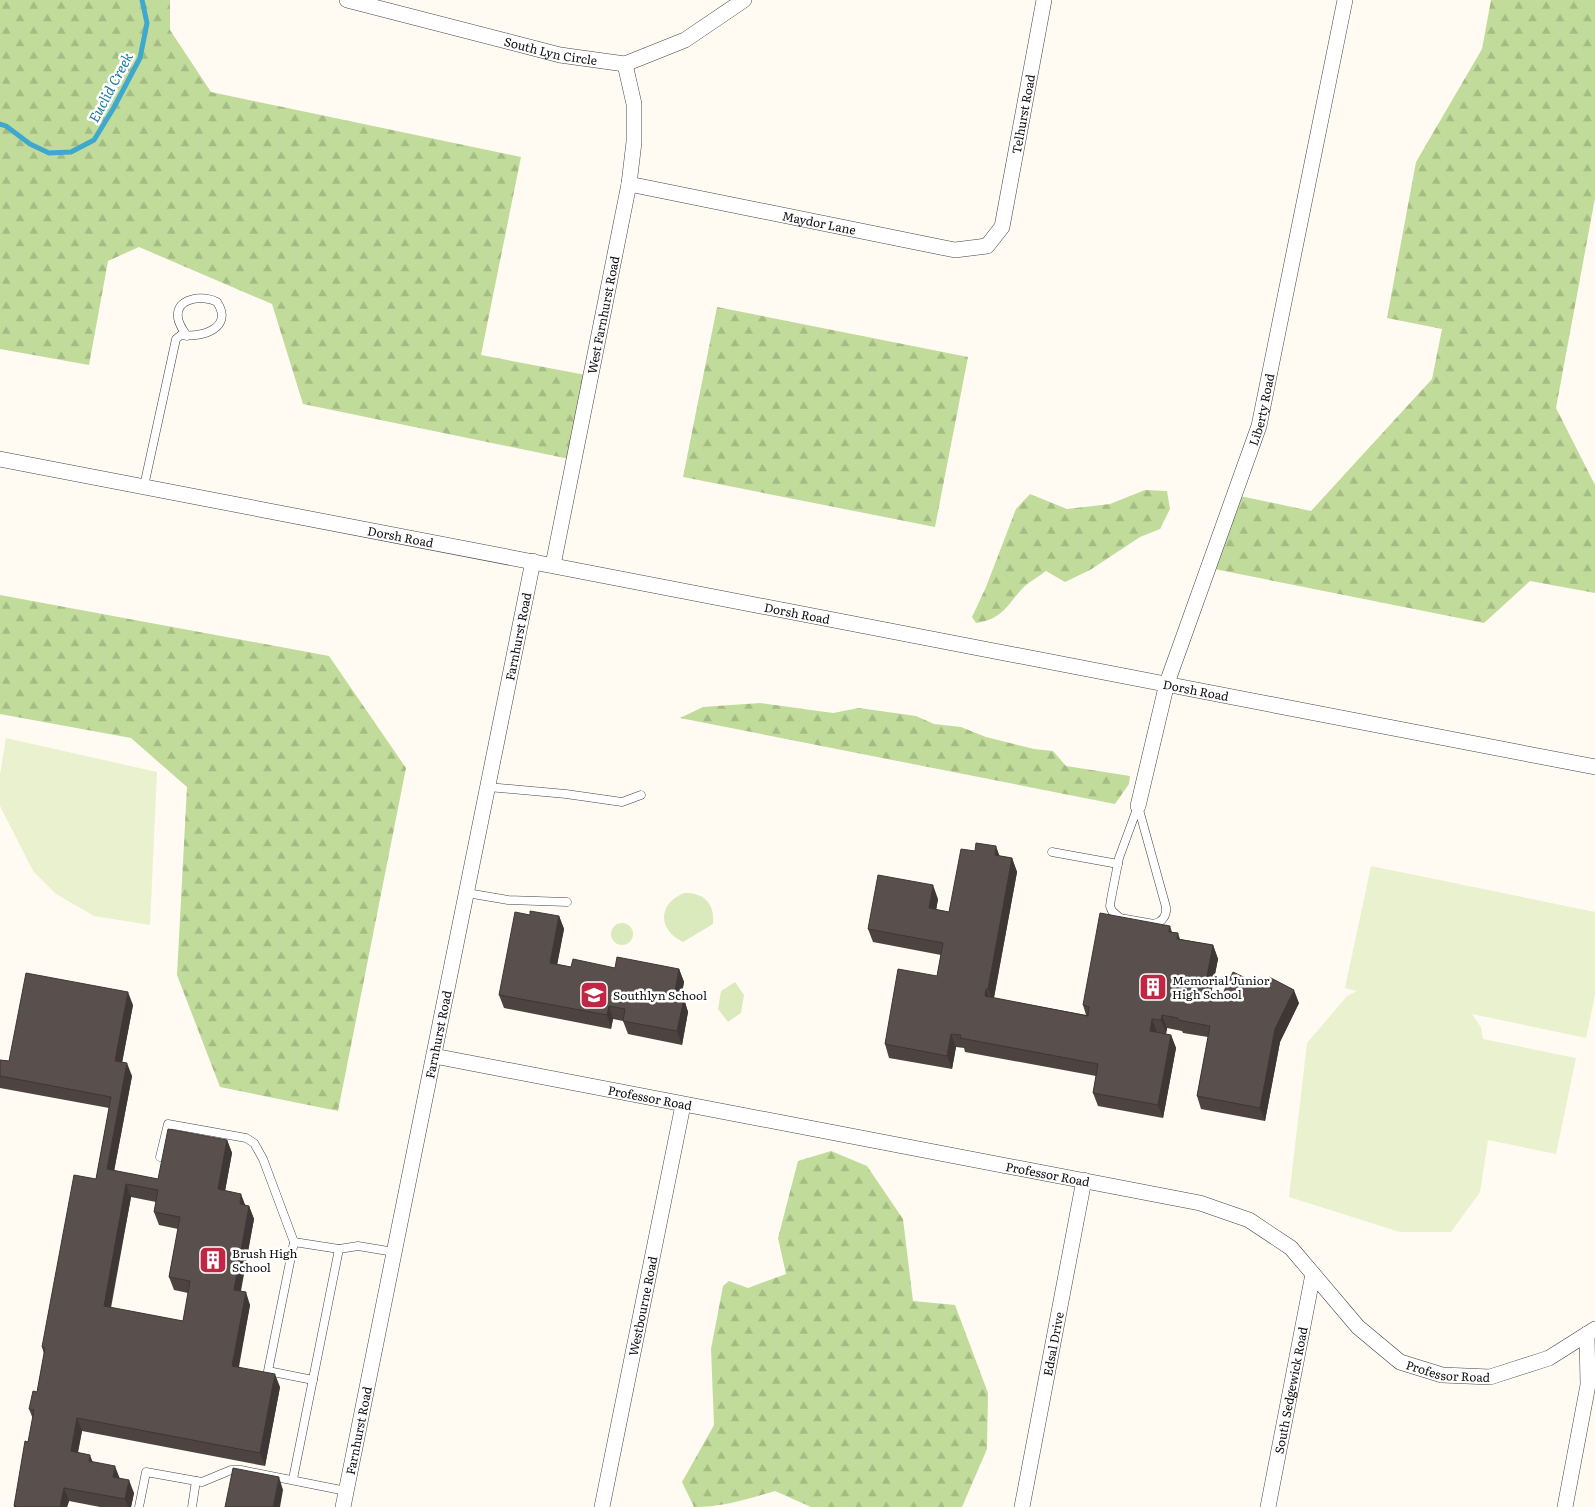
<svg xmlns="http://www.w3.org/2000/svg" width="1595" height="1507" viewBox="0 0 1595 1507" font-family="Literata,serif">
<defs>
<pattern id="forest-firs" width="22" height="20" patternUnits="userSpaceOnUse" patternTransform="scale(1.25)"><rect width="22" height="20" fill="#c1db9b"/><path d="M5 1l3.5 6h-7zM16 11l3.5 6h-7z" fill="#a5bb84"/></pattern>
</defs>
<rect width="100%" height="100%" fill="#fffbf3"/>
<g fill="#dbeabc">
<path d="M 684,893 C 704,892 715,904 713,924 L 683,942 C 658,930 657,904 684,893 Z"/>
<circle cx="622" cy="934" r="11"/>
<polygon points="735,982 744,995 741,1013 728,1022 718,1009 721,991"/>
</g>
<g fill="url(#forest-firs)">
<polygon points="0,0 170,0 170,30 211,92 521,157 481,355 591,376 574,460 303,404 272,304 139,247 108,261 89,365 0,349"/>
<polygon points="1491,0 1595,0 1595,198 1556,408 1595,485 1595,593 1530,581 1484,623 1209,568 1235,495 1311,511 1432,379 1442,329 1387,318 1416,162 1482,49"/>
<polygon points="717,307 968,357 935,527 683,477"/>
<path d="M 1145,490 L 1167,491 L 1170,509 L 1160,529 L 1140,537 L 1090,570 L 1065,582 L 1046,571 C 1040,576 1032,580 1026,585 C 1008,602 1005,619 976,623 L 972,617 L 986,587 L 1016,509 L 1030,494 L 1067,509 L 1110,504 Z"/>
<polygon points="0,595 329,656 406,768 338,1111 220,1087 177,975 187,787 131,738 0,714"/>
<polygon points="760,703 833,713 859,708 916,716 934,724 961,727 986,737 1034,749 1053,751 1066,766 1130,776 1129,784 1115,804 680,718 703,707"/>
<path d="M 831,1151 L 867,1166 L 903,1219 L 913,1301 L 955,1305 L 988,1393 L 987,1449 L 962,1507 L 811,1507 L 775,1491 C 748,1499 723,1507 694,1507 L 682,1482 L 714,1425 L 711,1349 L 723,1286 L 729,1281 L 748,1288 L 786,1274 L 778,1238 L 798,1161 Z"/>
</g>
<g fill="#eaf1ce">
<polygon points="6,738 157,772 150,925 94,916 56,894 33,871 0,806 0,774"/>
<polygon points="1371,866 1595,912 1595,995 1586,1038 1472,1014 1481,1027 1483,1039 1576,1058 1556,1154 1488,1140 1480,1192 1451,1232 1400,1232 1289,1197 1307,1043 1347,996 1357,991 1345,988"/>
</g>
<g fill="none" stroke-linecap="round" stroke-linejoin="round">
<polyline stroke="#3fa9cd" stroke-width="5" points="0,124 6,126 30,144 49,153 71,152 94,140 113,109 140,58 147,23 142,0"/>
<defs>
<g id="service">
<path d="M 144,486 L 176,339 L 181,335 C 202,338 234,328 217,302 C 204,295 175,297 178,318 C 179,325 183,330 187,336"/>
<polyline points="488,787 566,794 622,802 641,795"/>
<path d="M 1138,806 L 1166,907 C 1167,916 1162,922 1154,924 L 1120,918 L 1112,911 L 1110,906 L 1111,899 L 1119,858 Z"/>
<polyline points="1052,852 1118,864"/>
<polyline points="467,893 508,900 567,902"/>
<polyline points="160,1157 168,1124 246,1138 254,1143 263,1159 294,1242 268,1371 313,1380"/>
<polyline points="294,1242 339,1249 358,1246 394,1252"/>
<polyline points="293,1479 339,1249"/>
<polyline points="139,1507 146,1472 202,1482 231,1470 241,1470 346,1491"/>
<polyline points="192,1507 196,1481"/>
</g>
<g id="minor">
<path id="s1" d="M 347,0 L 560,55 L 625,64 L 685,40 L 744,0"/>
<path id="s2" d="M 629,184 L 955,250 L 987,246 L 1002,227 L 1044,0"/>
<path id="s3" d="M 0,459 L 1595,767"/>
<path id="s4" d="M 553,565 L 629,184 L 634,142 L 634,104 L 625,64"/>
<path id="s5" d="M 1138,806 L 1167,683 L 1259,426 L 1345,0"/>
<path id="s6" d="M 434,1056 L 1200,1203 L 1249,1220 L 1291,1248 L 1358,1327 L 1400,1362 L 1442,1375 L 1490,1377 L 1549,1358 L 1595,1329"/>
<path id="s7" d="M 343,1507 L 533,561"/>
<path id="s8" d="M 602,1507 L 683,1105"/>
<path id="s9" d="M 1022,1507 L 1084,1180"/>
<path id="s10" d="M 1268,1507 L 1313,1274"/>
<polyline points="1565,1507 1588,1385 1587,1334"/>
</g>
</defs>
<use href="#service" stroke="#434343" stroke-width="9"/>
<use href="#minor" stroke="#434343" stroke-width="16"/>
<use href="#service" stroke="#fff" stroke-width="8"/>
<use href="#minor" stroke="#fff" stroke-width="15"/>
</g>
<g fill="#4d4441" fill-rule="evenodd">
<polygon points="1000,856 1012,858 1017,872 994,998 1086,1015 1083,1005 1170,926 1172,932 1178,933 1180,939 1213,945 1218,959 1210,998 1220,1000 1264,987 1299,1003 1280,1042 1265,1121 1201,1109 1197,1096 1208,1037 1183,1033 1182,1031 1167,1028 1166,1034 1171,1035 1176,1048 1163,1118 1098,1106 1093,1093 1096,1076 965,1052 964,1048 956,1047 952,1069 889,1058 885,1044 937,976 941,955 873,942 868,929 938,899 936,910 949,912"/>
<polygon points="559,916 564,929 557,964 571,967 679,969 684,982 681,998 684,999 688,1012 682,1045 628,1034 623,1021 613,1019 611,1029 504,1008 499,995"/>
<path d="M 133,1005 L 122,1062 L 132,1076 L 114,1171 L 158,1179 L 227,1140 L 232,1153 L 225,1191 L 246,1206 L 249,1206 L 254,1219 L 241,1291 L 250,1305 L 239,1367 L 280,1387 L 265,1466 L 82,1431 L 78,1453 L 119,1478 L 134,1493 L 131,1507 L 100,1507 L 69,1501 L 67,1507 L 14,1507 L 14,1506 L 28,1442 L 33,1419 L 29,1409 L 37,1392 L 44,1354 L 42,1347 L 96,1179 L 109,1108 L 0,1088 L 0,1060 L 9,1061 ZM 131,1197 L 156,1202 L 154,1212 L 159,1225 L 178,1229 L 169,1277 L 174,1290 L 188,1293 L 183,1321 L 111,1308 Z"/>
</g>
<g fill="#3e3735">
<polygon points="996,846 1001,860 995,855"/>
<polygon points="1012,858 1017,872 993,1002 988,989"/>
<polygon points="933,885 938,899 934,922 929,908"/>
<polygon points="559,916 564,929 555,976 550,963"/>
<polygon points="1213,945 1218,959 1208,1010 1203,997"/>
<polygon points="679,969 684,982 679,1010 674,997"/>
<polygon points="986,989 991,1002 985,996"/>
<polygon points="1294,990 1299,1003 1280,1042 1265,1121 1260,1108 1275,1029"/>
<polygon points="128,992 133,1005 120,1074 115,1061"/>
<polygon points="684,999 688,1012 682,1045 677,1031"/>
<polygon points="609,1006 613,1019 611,1029 607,1015"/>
<polygon points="1162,1015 1167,1028 1166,1034 1161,1020"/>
<polygon points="1152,1019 1157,1032 1150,1031"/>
<polygon points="951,1034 956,1047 952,1069 947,1056"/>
<polygon points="1171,1035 1176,1048 1163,1118 1158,1105"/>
<polygon points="127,1063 132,1076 112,1182 107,1169"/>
<polygon points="227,1140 232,1153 223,1202 218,1189"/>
<polygon points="126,1184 131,1197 108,1319 104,1306"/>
<polygon points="241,1194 246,1207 240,1204"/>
<polygon points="249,1206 254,1219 238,1303 234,1290"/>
<polygon points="246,1292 250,1305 236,1379 232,1366"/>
<polygon points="275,1374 280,1387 265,1466 260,1453"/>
<polygon points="77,1418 82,1431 75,1464 71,1451"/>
<polygon points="90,1455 95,1468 89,1461"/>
<polygon points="115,1466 120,1479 113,1477"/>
<polygon points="279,1477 283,1490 280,1507 273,1507"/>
<polygon points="129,1480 134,1493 131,1507 128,1507 125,1499"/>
<polygon points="64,1488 69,1501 67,1507 60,1507"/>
</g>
<g fill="#594f4c" stroke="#3e3735" fill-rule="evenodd">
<polygon points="976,843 996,846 995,855 1012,858 988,989 986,989 985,996 1088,1016 1089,1007 1083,1005 1100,913 1170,926 1169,932 1178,933 1177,939 1213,945 1203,997 1220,1000 1233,972 1264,987 1269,977 1294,990 1275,1029 1260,1108 1197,1096 1210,1026 1178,1020 1178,1018 1162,1015 1161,1020 1152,1019 1150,1031 1171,1035 1158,1105 1093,1093 1098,1064 960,1038 961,1035 951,1034 947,1056 885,1044 898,969 937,976 943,943 868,929 878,875 933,885 929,908 949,912 961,849 975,851"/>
<polygon points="530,911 559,916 550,963 571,967 573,959 615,968 617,957 679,969 674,997 684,999 677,1031 623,1021 625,1009 609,1006 607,1015 499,995 515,912 530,915"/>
<path d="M 26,973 L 128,992 L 115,1061 L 127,1063 L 107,1169 L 158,1179 L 168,1129 L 227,1140 L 218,1189 L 241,1194 L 240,1204 L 249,1206 L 234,1290 L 246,1292 L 232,1366 L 275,1374 L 260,1453 L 77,1418 L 71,1451 L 90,1455 L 89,1461 L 115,1466 L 113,1477 L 129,1480 L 125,1499 L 64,1488 L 60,1507 L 16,1507 L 16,1506 L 14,1506 L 25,1441 L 28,1442 L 34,1410 L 29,1409 L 33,1391 L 37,1392 L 45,1348 L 42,1347 L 74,1175 L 96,1179 L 111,1097 L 0,1076 L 0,1060 L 9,1061 ZM 126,1184 L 158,1190 L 154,1212 L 180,1217 L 169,1277 L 190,1281 L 183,1321 L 104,1306 Z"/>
<polygon points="233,1468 279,1477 273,1507 225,1507"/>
</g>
<defs>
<symbol id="building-square" viewBox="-11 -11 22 22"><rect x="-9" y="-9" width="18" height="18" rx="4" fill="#c12745" stroke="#fff"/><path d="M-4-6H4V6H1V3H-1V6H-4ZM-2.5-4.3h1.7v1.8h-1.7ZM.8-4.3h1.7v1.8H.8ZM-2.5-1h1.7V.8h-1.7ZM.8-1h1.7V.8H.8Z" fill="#fff"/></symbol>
<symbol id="school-square" viewBox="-11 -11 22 22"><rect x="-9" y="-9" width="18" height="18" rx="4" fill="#c12745" stroke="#fff"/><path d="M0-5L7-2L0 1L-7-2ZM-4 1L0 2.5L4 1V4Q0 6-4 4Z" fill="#fff"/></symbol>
</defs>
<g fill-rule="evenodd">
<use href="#building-square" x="1137" y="971" width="32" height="32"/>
<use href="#school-square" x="578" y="979" width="32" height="32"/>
<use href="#building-square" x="197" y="1244" width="32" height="32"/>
</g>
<g text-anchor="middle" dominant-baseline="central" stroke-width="5" stroke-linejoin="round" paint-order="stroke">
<g font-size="12" fill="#101010" stroke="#fff">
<text stroke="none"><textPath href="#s1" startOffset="210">South Lyn Circle</textPath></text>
<text stroke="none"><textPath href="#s2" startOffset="504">Telhurst Road</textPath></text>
<text stroke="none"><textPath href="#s2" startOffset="194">Maydor Lane</textPath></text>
<text stroke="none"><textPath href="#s4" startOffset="255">West Farnhurst Road</textPath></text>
<text stroke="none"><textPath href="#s5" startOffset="416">Liberty Road</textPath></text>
<text stroke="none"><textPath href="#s3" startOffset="408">Dorsh Road</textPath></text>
<text stroke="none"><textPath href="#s3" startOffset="812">Dorsh Road</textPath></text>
<text stroke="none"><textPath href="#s7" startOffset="888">Farnhurst Road</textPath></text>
<text stroke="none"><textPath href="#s3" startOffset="1218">Dorsh Road</textPath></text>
<text stroke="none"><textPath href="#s7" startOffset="482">Farnhurst Road</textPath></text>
<text stroke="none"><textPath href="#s6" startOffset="220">Professor Road</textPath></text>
<text stroke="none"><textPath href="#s6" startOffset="625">Professor Road</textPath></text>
<text stroke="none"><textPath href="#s8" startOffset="205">Westbourne Road</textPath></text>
<text stroke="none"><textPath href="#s9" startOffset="166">Edsal Drive</textPath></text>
<text stroke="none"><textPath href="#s6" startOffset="1090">Professor Road</textPath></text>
<text stroke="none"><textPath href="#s10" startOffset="119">South Sedgewick Road</textPath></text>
<text stroke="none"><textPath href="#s7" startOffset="78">Farnhurst Road</textPath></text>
</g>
<g font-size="12" fill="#101010" stroke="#fff" text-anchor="start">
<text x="1172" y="980">Memorial Junior<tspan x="1172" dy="14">High School</tspan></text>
<text x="613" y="995">Southlyn School</text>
<text x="232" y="1253">Brush High<tspan x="232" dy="14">School</tspan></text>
</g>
<g font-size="14" font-style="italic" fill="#187aa3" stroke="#fff">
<text transform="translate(110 87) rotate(-62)">Euclid Creek</text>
</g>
</g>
</svg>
